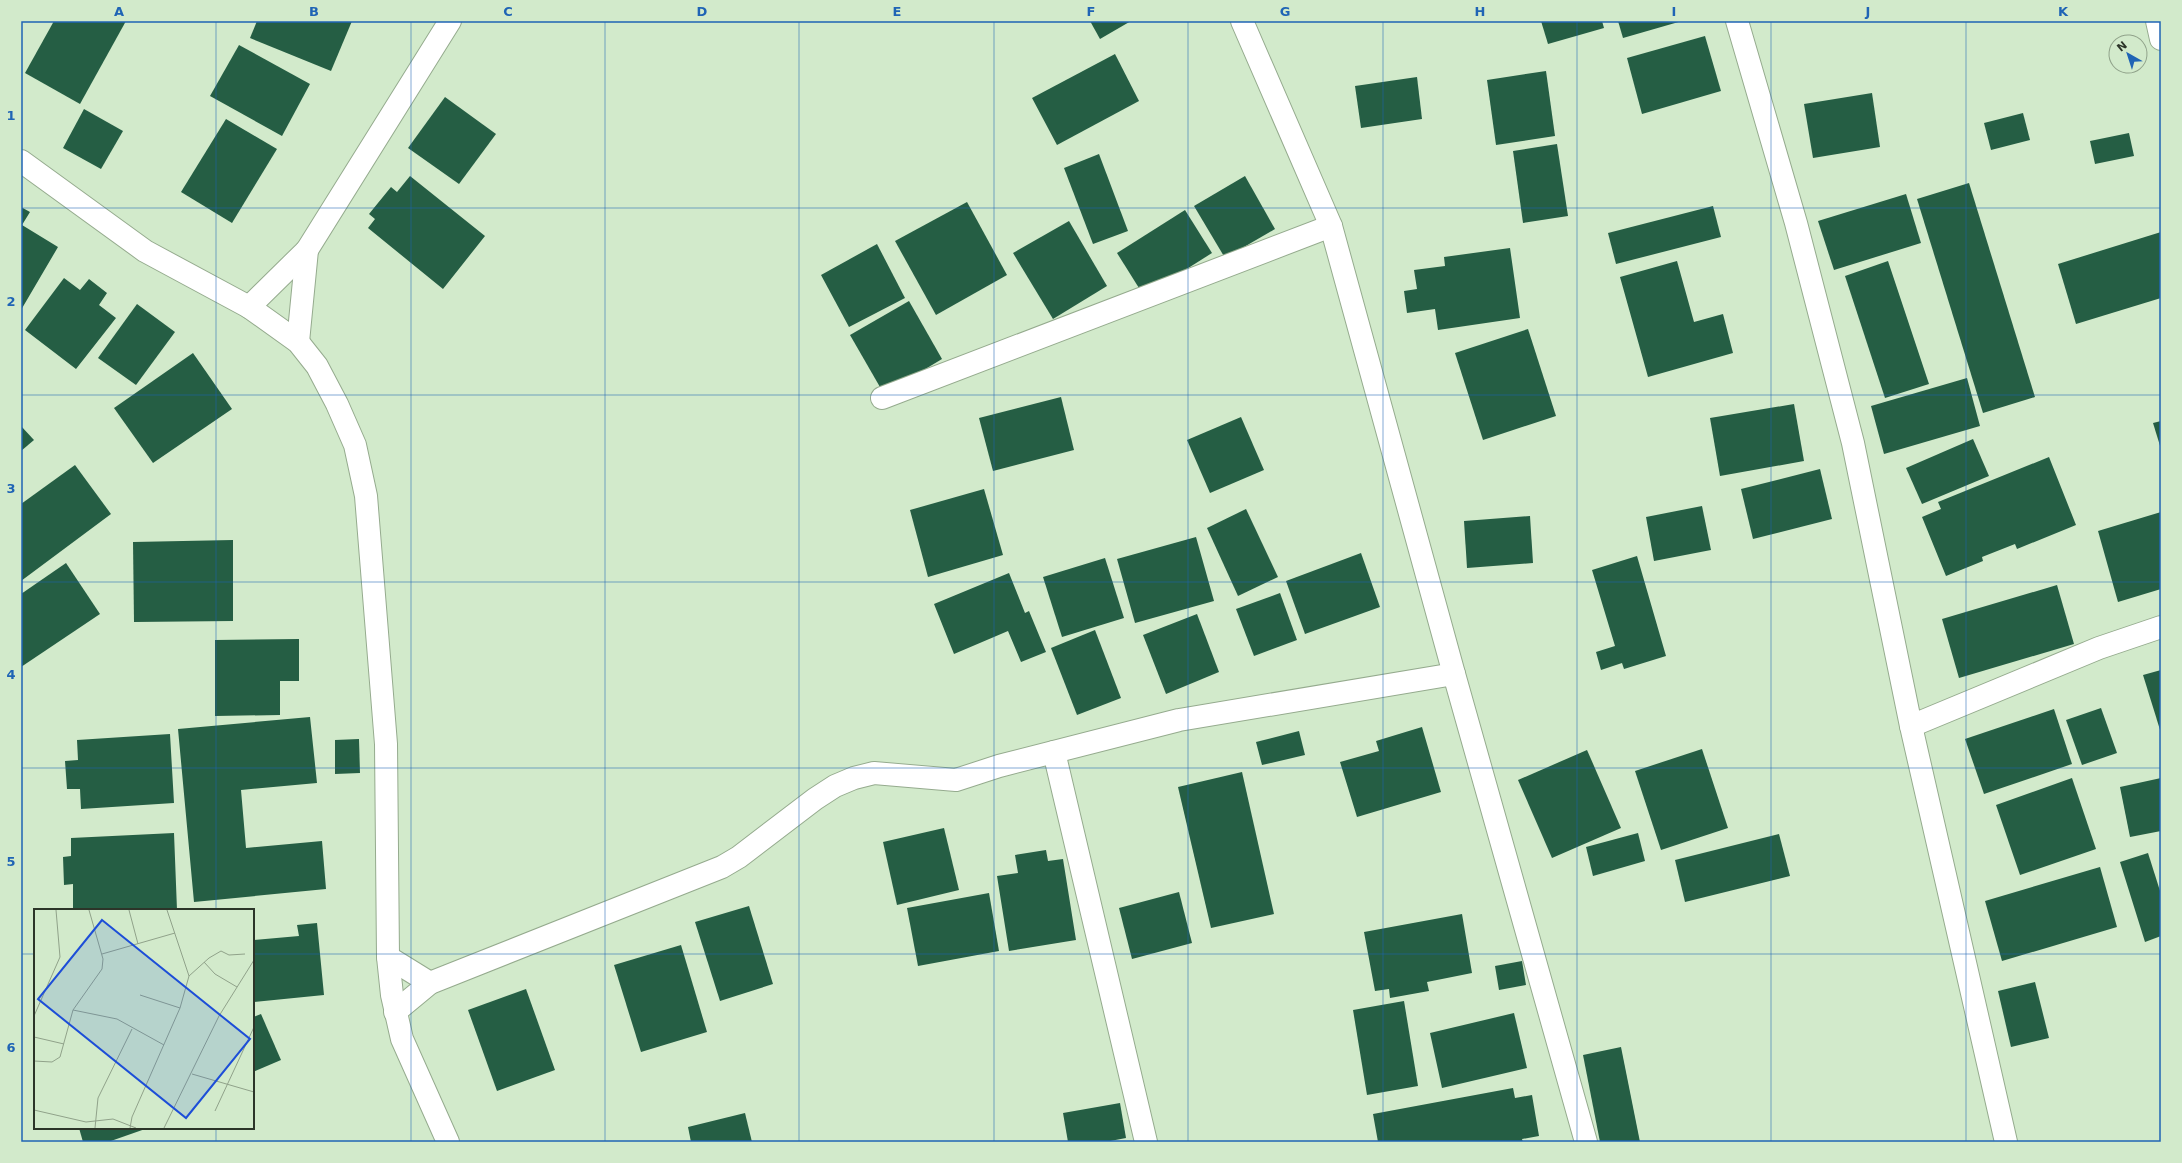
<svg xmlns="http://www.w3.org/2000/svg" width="2182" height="1163" viewBox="0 0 2182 1163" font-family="'DejaVu Sans',sans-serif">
<rect width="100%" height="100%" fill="#d2eacb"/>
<g fill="#255e44">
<polygon points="54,21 126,21 80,104 25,73"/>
<polygon points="257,21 352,21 331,71 250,38"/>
<polygon points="1090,21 1131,21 1100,39"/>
<polygon points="1541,21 1602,21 1604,28 1548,44"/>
<polygon points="1618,21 1682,21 1623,38"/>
<polygon points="1705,36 1721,91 1642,114 1627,58"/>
<polygon points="239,45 310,84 282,136 210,96"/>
<polygon points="1115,54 1139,101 1057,145 1032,98"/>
<polygon points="1546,71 1555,136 1496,145 1487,80"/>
<polygon points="1417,77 1422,119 1361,128 1355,86"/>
<polygon points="1872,93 1880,147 1813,158 1804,104"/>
<polygon points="445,97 496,134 459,184 408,148"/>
<polygon points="84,109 123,131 101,169 63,148"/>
<polygon points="2023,113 2030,140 1991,150 1984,123"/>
<polygon points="226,119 277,149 232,223 181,192"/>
<polygon points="2129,133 2134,156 2095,164 2090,141"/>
<polygon points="1557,144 1568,216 1523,223 1513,151"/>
<polygon points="1099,154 1128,231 1093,244 1064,168"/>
<polygon points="410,176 485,236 443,289 368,228 375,219 369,214 391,187 397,192"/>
<polygon points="1245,176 1275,229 1225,258 1194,206"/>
<polygon points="1969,183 2035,397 1983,413 1917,199"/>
<polygon points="1906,194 1921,243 1834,270 1818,221"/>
<polygon points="967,202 1007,275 936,315 895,241"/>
<polygon points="1713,206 1721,237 1616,264 1608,233"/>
<polygon points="21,207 30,212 22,225 58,247 21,310"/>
<polygon points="1185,210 1212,253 1144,296 1117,253"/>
<polygon points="1069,221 1107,286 1053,319 1013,253"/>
<polygon points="2161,232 2161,298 2076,324 2058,264"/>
<polygon points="877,244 905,298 849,327 821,275"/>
<polygon points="1510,248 1520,318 1438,330 1435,309 1407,313 1404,291 1417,289 1414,270 1445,266 1444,257"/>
<polygon points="1677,261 1694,322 1723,314 1733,353 1648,377 1620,277"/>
<polygon points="1888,261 1929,384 1885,398 1845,276"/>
<polygon points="64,278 80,290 89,279 107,293 99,305 116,318 76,369 25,330"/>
<polygon points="909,301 942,359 884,394 850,335"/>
<polygon points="137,304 175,332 136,385 98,358"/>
<polygon points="1528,329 1556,416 1483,440 1455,353"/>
<polygon points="193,353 232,409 153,463 114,408"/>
<polygon points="1967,378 1980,426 1884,454 1871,406"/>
<polygon points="1061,397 1074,450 993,471 979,418"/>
<polygon points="1794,404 1804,461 1720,476 1710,418"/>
<polygon points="1241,417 1264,470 1210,493 1187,440"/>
<polygon points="2161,421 2161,449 2153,423"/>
<polygon points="21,426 34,440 21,451"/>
<polygon points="1973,439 1989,476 1922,504 1906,468"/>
<polygon points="2049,457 2076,525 2017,549 2015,544 1982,557 1983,561 1946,576 1922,517 1941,509 1938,502"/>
<polygon points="75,465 111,514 21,581 21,504"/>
<polygon points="1820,469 1832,519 1753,539 1741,489"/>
<polygon points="984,489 1003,555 928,577 910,510"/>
<polygon points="1702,506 1711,550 1654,561 1646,517"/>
<polygon points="1246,509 1278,577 1238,596 1207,528"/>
<polygon points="2161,512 2161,589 2118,602 2098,531"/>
<polygon points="1530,516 1533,563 1467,568 1464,521"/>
<polygon points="1196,537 1214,601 1135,623 1117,559"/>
<polygon points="233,540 233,621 134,622 133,542"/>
<polygon points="1361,553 1380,607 1305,634 1286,581"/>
<polygon points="1637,556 1666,656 1624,669 1622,663 1601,670 1596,652 1615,646 1592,570"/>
<polygon points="1105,558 1124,618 1062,637 1043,577"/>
<polygon points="66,563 100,614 21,667 21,594"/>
<polygon points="1009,573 1025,613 1029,611 1046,652 1021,662 1008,631 954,654 934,604"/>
<polygon points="2057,585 2074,644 1959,678 1942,619"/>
<polygon points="1280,593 1297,640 1254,656 1236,609"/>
<polygon points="1197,614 1219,672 1166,694 1143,635"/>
<polygon points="1095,630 1121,698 1077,715 1051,648"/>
<polygon points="299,639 299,681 280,681 280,715 215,716 215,640"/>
<polygon points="2161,670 2161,733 2143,675"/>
<polygon points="2101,708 2117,753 2082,765 2066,720"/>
<polygon points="2054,709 2072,764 1984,794 1965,739"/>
<polygon points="310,717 317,783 241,790 246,848 322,841 326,889 194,902 178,729"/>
<polygon points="1422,727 1441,792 1357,817 1340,762 1379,751 1376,741"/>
<polygon points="1299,731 1305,755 1262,765 1256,742"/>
<polygon points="170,734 174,803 81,809 80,789 67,789 65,761 78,760 77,740"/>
<polygon points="359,739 360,773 335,774 335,740"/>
<polygon points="1702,749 1728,828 1661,850 1635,771"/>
<polygon points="1587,750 1621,828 1552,858 1518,780"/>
<polygon points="1242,772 1274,914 1211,928 1178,787"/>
<polygon points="2072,778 2096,849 2020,875 1996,805"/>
<polygon points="2161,778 2161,831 2130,837 2120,787"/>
<polygon points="944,828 959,890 897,905 883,842"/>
<polygon points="174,833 177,910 73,910 73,884 64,885 63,857 71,856 71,838"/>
<polygon points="1638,833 1645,861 1593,876 1586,847"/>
<polygon points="1779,834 1790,876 1685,902 1675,860"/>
<polygon points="1046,850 1048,861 1063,859 1076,940 1009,951 997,876 1018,873 1015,855"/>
<polygon points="2148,853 2161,894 2161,936 2145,942 2120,862"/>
<polygon points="2100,867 2117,927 2002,961 1985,901"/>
<polygon points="1179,892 1192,943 1132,959 1119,908"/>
<polygon points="989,893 999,951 918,966 907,908"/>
<polygon points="749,906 773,984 720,1001 695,922"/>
<polygon points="1462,914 1472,973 1427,982 1429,991 1390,998 1389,989 1375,991 1364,932"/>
<polygon points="317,923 324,995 253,1002 253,940 299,936 297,925"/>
<polygon points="681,945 707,1032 641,1052 614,965"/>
<polygon points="1522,961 1526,985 1499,990 1495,966"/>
<polygon points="2035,982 2049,1038 2011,1047 1998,991"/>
<polygon points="526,989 555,1070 497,1091 468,1010"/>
<polygon points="1404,1001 1418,1086 1367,1095 1353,1010"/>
<polygon points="1514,1013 1527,1068 1442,1088 1430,1033"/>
<polygon points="261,1014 281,1060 253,1072 253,1017"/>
<polygon points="1621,1047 1640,1142 1600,1142 1583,1055"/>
<polygon points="1513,1088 1515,1098 1532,1095 1539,1136 1522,1139 1523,1142 1378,1142 1373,1114"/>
<polygon points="1120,1103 1126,1138 1105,1142 1068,1142 1063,1113"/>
<polygon points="745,1113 752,1142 691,1142 688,1127"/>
<polygon points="79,1128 148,1128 108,1142 83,1142"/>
</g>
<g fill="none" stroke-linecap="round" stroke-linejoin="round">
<defs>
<g id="street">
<polyline points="1242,21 1331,226 1454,674 1586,1142"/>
<polyline points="1737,21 1796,223 1853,443 1911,726 2006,1142"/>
<polyline points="2157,21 2161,39"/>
<polyline points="21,161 145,251 249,307 298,342 317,366 337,404 355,445 366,496 386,744 388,957 392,995 402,1039 448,1142"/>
<polyline points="249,307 307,250 450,21"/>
<polyline points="298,342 307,250"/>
<polyline points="882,398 1331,226"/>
<polyline points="1911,726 2099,648 2161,627"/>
<polyline points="1054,752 1146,1142"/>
<polyline points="388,957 430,983"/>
<polyline points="395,1012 430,983 722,867 739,857 815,799 835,786 854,778 874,773 956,780 999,766 1179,720 1454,674"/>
</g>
</defs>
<use href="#street" stroke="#95ab8e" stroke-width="24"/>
<use href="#street" stroke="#fff" stroke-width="22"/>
</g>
<path fill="none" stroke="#1f64b5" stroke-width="1" stroke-opacity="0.55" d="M 216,21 L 216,910M 411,21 L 411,1142M 605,21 L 605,1142M 799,21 L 799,1142M 994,21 L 994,1142M 1188,21 L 1188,1142M 1383,21 L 1383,1142M 1577,21 L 1577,1142M 1771,21 L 1771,1142M 1966,21 L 1966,1142M 21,208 L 2161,208M 21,395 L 2161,395M 21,582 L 2161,582M 21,768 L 2161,768M 21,954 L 35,954M 253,954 L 2161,954M 216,1128 L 216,1142"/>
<g transform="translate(34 909)">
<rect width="220" height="220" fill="#d2eacb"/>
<path fill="none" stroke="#90a28a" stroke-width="1" d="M 95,1 L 104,35M 133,1 L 155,67M 68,45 L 141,24M 170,53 L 181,65 L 203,78M 106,86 L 146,99M 39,101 L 83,110 L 130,136M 0,107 L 26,48 L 22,1M 0,128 L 30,135M 0,152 L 18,153 L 26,148 L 39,101 L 68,60 L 69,50 L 55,1M 158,165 L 220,183M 0,201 L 52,213 L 79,210 L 102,219M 181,202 L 220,118M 61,219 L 64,189 L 98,120M 96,219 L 98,208 L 146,99 L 155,67 L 175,49 L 187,42 L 195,46 L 211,45M 130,219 L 185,107 L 220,51"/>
<path fill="#1d4ed8" fill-opacity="0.15" stroke="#1d4ed8" stroke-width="2" d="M 68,11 L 216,130 L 152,209 L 4,90 Z"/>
<rect width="220" height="220" fill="none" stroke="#2c3529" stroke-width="2"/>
</g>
<rect width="2182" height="1163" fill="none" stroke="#d2eacb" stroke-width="44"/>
<g transform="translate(2128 54) rotate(321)"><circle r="19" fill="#d2eacb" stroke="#90a28a"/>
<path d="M0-3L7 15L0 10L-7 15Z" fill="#1f64b5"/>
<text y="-6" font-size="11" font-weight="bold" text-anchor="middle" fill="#2c3529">N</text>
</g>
<rect x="22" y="22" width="2138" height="1119" fill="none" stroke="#1f64b5" stroke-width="1.5"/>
<g font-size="13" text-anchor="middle" font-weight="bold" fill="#1f64b5">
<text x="119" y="16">A</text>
<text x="314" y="16">B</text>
<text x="508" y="16">C</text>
<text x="702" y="16">D</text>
<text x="897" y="16">E</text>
<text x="1091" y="16">F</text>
<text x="1285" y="16">G</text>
<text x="1480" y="16">H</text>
<text x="1674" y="16">I</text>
<text x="1868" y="16">J</text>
<text x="2063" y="16">K</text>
<text x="11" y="120">1</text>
<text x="11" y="306">2</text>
<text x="11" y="493">3</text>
<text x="11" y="679">4</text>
<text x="11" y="866">5</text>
<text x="11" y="1052">6</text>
</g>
</svg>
